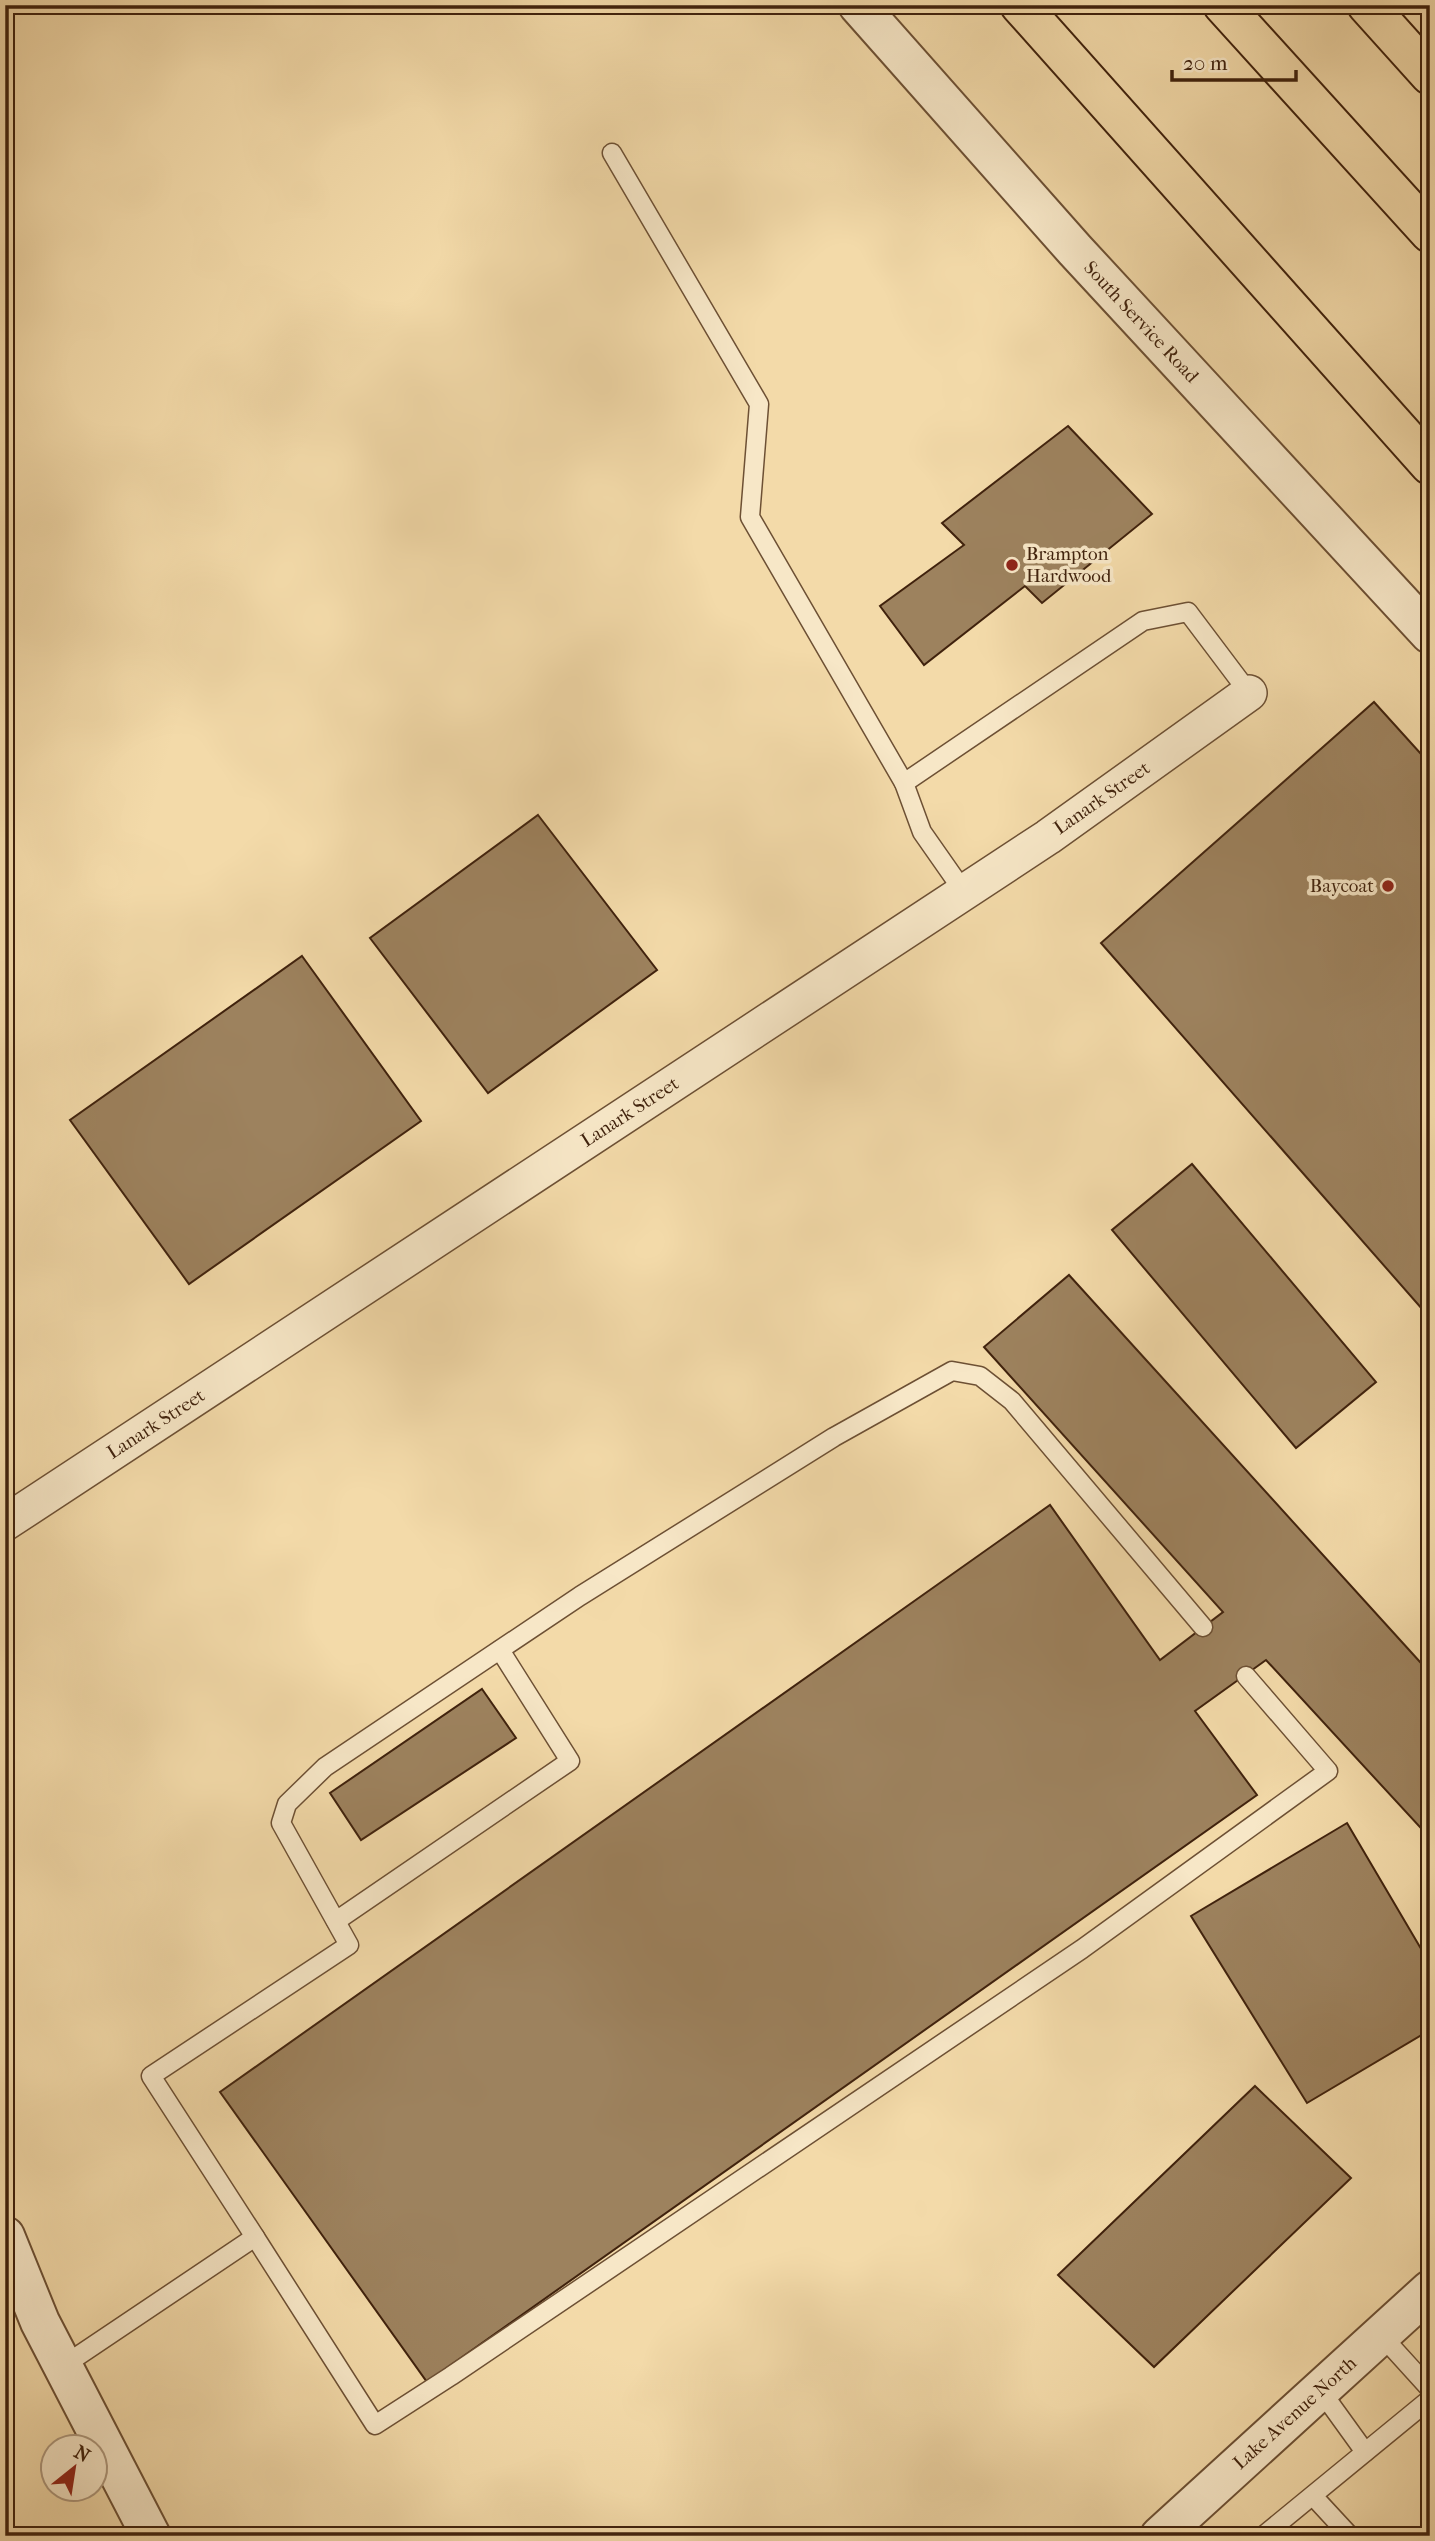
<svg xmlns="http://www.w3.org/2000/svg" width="1435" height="2541" viewBox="0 0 1435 2541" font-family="'IM FELL French Canon',serif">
<rect width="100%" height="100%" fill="#f3daa9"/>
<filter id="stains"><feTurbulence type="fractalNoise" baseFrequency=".00286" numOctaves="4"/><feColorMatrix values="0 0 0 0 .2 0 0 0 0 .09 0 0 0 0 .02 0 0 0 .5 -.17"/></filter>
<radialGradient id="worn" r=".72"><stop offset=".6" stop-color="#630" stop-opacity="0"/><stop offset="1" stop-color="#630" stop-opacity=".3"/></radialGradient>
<g fill="#9d825e" stroke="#40220d" stroke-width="2">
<polygon points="1068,426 1152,514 1042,603 1025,586 924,665 880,606 964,545 942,523"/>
<polygon points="1374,702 1430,764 1430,1318 1101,943"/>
<polygon points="538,815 657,970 488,1093 370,938"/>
<polygon points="302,956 421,1121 189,1284 70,1120"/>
<polygon points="1192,1164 1376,1382 1296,1448 1112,1230"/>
<polygon points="1069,1275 1430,1673 1430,1838 1266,1660 1195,1711 1257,1795 427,2382 220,2092 1050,1505 1160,1660 1223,1612 984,1347"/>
<polygon points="482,1689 516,1738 361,1840 330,1793"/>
<polygon points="1347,1823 1430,1964 1430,2030 1307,2103 1191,1916"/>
<polygon points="1255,2086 1351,2178 1154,2367 1058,2275"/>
</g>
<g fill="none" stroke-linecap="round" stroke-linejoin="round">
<defs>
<g id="service">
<polyline points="612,153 759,404 750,517 904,783 922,832 964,892"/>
<polyline points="904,783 1143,621 1188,612 1249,693"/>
<polyline points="336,1921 570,1761 500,1650"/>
<polyline points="255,2237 375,2425 451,2376 1082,1949 1328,1771 1246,1676"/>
<polyline points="1381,2335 1430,2389"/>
<polyline points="63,2366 255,2237 151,2076 349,1945 281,1823 287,1804 325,1767 580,1596 834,1437 952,1371 980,1376 1012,1401 1203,1627"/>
<polyline points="1321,2391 1365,2452"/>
<polyline points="1313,2496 1350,2536"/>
<polyline points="1263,2536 1430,2399"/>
</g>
<polyline id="minor" points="5,1523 1048,837 1249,693"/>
<g id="tertiary">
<polyline points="858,5 1075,250 1430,634"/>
<polyline points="5,2236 40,2322 151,2536"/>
<polyline points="1160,2536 1430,2290"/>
</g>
<g id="motorway">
<polyline points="1020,5 1430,465"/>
<polyline points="1223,5 1430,233"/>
<polyline points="1367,5 1430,75"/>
</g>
</defs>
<use href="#service" stroke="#6d5034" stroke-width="21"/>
<use href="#minor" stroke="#6d5034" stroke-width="38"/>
<use href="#tertiary" stroke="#6d5034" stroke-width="42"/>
<use href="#motorway" stroke="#40220d" stroke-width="42"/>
<use href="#service" stroke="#f7e7c7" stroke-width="18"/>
<use href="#minor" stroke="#f7e7c7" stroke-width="35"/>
<use href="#tertiary" stroke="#f7e7c7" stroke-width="38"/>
<use href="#motorway" stroke="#f3daa9" stroke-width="38"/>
</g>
<g fill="#8f2418" stroke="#f7e7c7" stroke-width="2.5">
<circle cx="1012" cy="565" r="7"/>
<circle cx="1388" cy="886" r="7"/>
</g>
<g text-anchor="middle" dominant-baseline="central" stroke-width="7" stroke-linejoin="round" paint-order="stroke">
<g font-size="19" fill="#40220d" stroke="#f7e7c7">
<text transform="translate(1141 322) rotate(47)">South Service Road</text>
<text transform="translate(1102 798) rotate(-35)">Lanark Street</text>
<text transform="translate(630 1112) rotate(-33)">Lanark Street</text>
<text transform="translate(156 1424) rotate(-33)">Lanark Street</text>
<text transform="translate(1295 2413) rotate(-42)">Lake Avenue North</text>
</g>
<g font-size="19" fill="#40220d" stroke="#f7e7c7" text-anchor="start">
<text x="1026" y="554">Brampton<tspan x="1026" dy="22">Hardwood</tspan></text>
<text x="1374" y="886" text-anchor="end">Baycoat</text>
</g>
</g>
<rect width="1435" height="2541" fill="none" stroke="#f3daa9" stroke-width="28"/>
<rect x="7" y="7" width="1421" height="2527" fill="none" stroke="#40220d" stroke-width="3.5"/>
<rect x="14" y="14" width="1407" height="2513" fill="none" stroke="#40220d" stroke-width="2"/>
<g transform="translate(74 2468) rotate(30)"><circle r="33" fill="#f7e7c7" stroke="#ae987d" stroke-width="2"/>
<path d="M0-5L12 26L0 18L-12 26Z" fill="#8f2418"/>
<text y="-10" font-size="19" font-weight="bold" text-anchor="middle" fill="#40220d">N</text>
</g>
<path d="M1172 70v10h124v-10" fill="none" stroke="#40220d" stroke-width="3.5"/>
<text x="1183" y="70" font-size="21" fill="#40220d" stroke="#f7e7c7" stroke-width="5" paint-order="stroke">20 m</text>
<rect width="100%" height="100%" filter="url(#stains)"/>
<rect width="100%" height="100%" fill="url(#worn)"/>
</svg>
